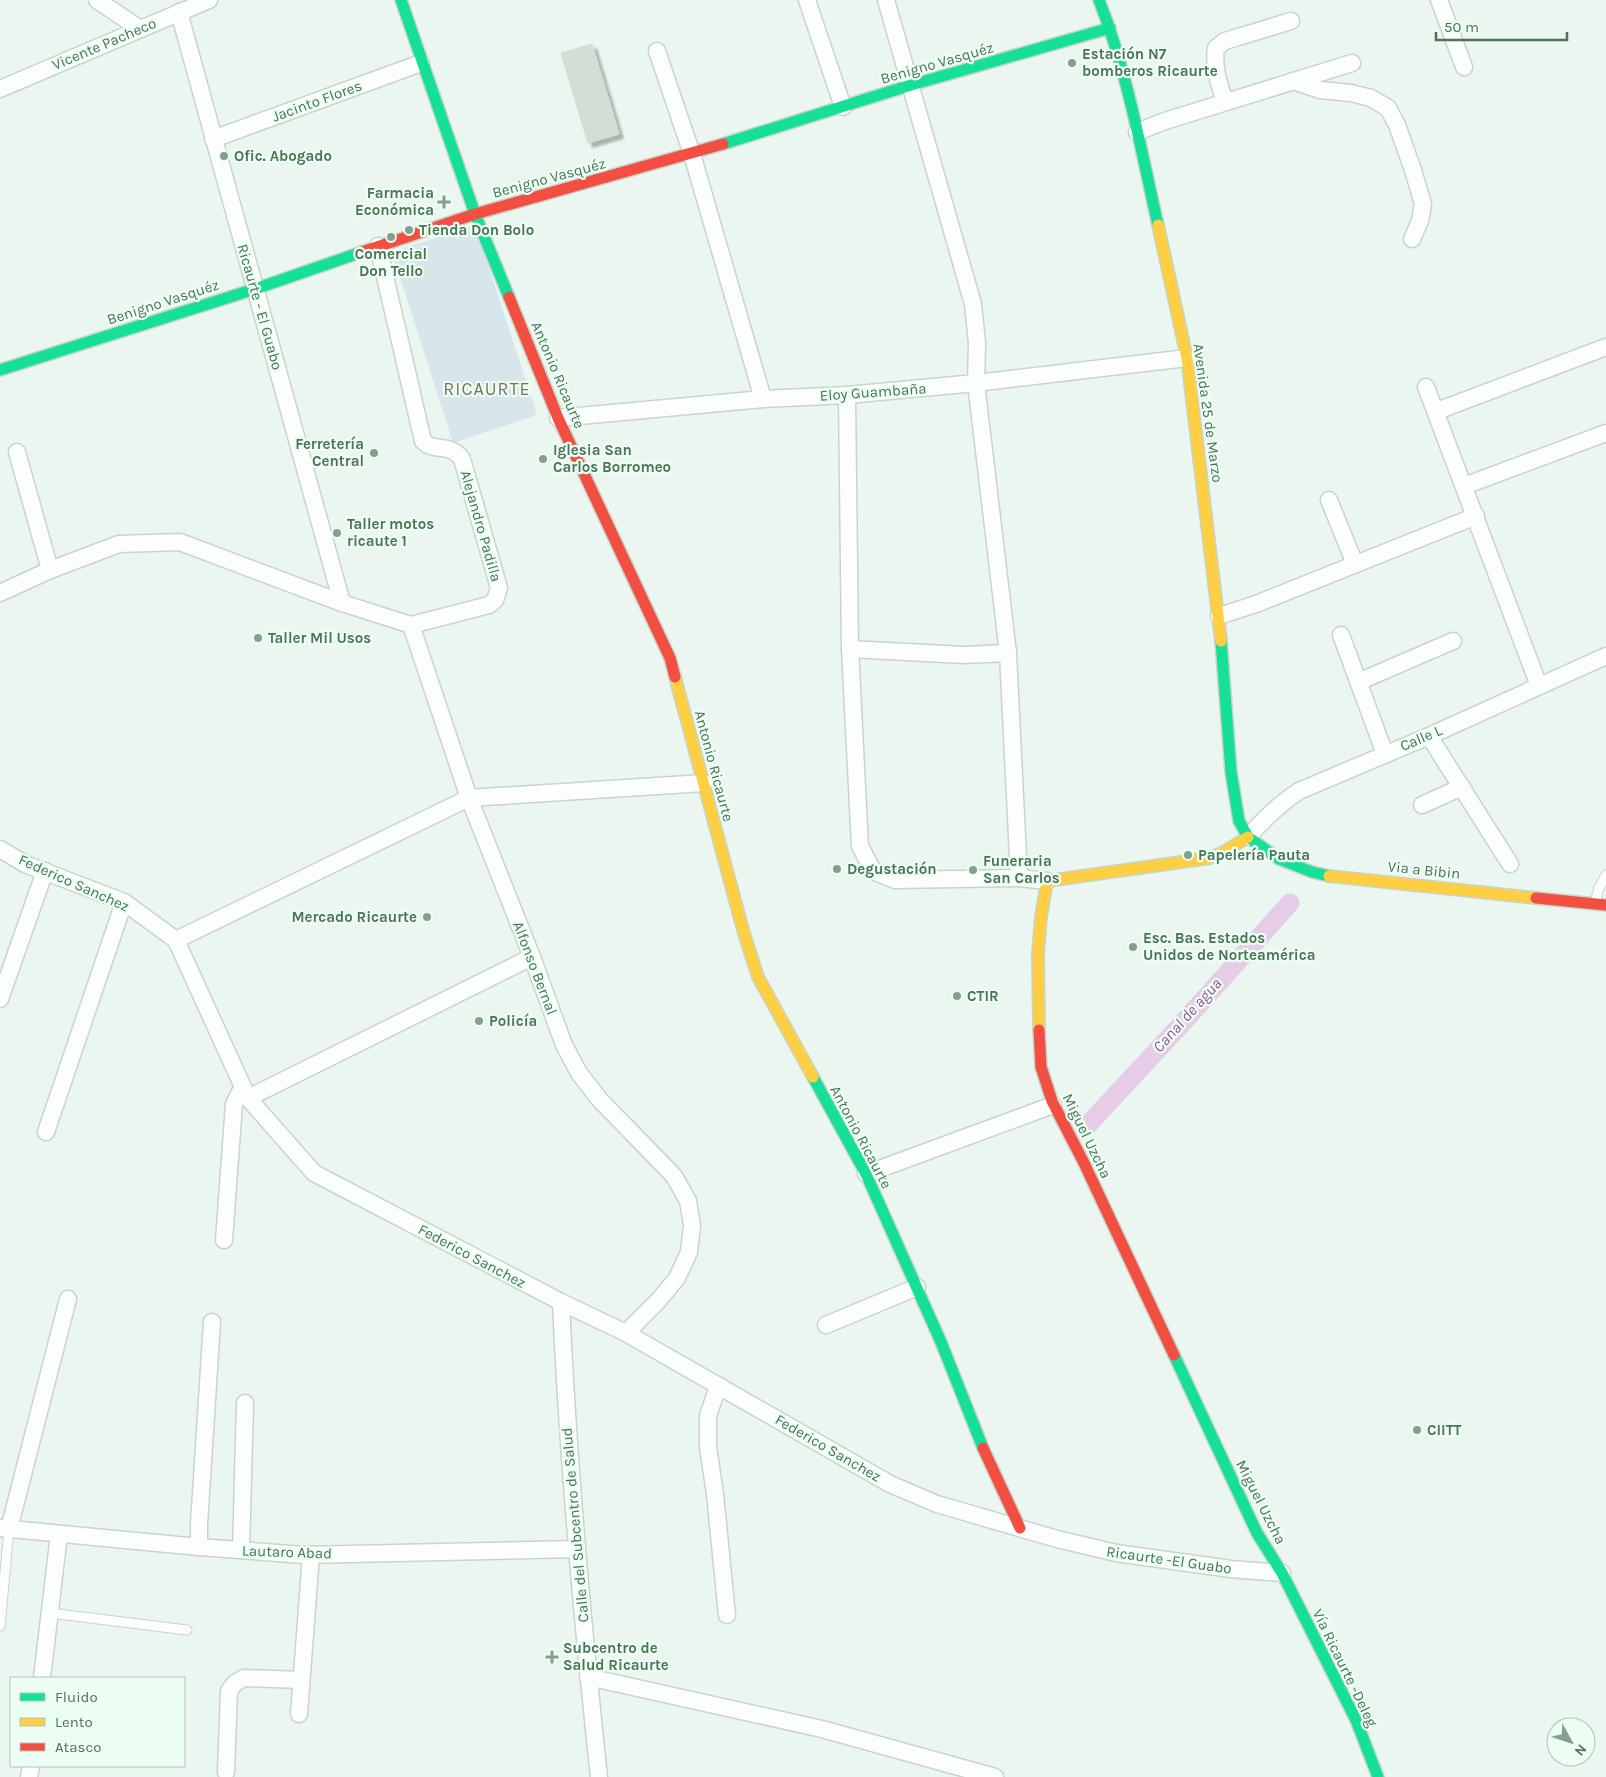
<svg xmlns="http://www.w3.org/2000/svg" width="1606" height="1777" viewBox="0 0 1606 1777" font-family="Karla,sans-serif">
<defs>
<filter id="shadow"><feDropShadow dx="4.5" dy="4.5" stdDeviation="1" flood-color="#0004"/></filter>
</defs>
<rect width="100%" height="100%" fill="#ebf6f0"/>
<polygon fill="#d7e6eb" points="475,225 537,415 453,443 392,252"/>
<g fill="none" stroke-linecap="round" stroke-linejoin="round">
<polyline stroke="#e5cde7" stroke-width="19" points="1085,1128 1188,1017 1290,903"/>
</g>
<polygon fill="#d1dfd5" stroke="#ceded3" filter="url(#shadow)" points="592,44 619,134 588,143 561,53"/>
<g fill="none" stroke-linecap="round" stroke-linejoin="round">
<defs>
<g id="lane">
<polyline points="1595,902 1599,888 1606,875"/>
<polyline points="50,1613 187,1630"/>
<polyline points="0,1626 9,1529"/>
</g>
<g id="street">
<polyline points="97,0 140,29"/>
<polyline points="807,0 843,107"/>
<polyline points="886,0 973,304 977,343 976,383 1008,653 1019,878"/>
<polyline points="1439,0 1464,67"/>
<polyline points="179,12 342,603"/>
<polyline points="657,51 692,154 763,399"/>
<polyline points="1293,81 1320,90 1351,93 1371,98 1388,108 1397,125 1413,170 1423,204 1420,221 1412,239"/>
<polyline points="0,89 209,0"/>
<path d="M 1225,102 C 1219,84 1213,67 1216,48 L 1225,41 L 1291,21"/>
<polyline points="1137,132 1165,121 1352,63"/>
<polyline points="213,139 421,63"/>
<path d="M 378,246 L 423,441 C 434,453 450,442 462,459 L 499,588 L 495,600 L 489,605 L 411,625"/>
<polyline points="1426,387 1539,686"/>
<polyline points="847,395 850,649 860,846 873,871 895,880 1019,878 1047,881"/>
<polyline points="1437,411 1606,347"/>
<polyline points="558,418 763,399 847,395 976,383 1187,358"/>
<polyline points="17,452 50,570"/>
<polyline points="1464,486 1606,433"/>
<polyline points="1329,500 1355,564"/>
<polyline points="0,593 50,570 119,544 180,542 342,603 411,625 469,798 532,957 564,1045 579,1073 599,1099 674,1176 688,1201 692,1225 689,1252 677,1278 658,1301 626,1333"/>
<polyline points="1219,616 1256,604 1476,516"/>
<polyline points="1341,635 1385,754"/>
<polyline points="850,649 963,655 1008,653"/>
<polyline points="1358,682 1453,641"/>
<polyline points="1429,736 1510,864"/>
<polyline points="1422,805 1462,787"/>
<path d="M 1248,837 C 1264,819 1279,804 1299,791 L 1429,736 L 1606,656"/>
<polyline points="0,849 25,864 124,902 176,940 248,1098 314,1173 561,1302 626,1333 890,1484 937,1504 1057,1539 1116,1553 1231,1569 1282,1573"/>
<polyline points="176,940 469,798 704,783"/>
<polyline points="0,999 45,871"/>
<polyline points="248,1098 532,957"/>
<polyline points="46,1132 124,902"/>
<polyline points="866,1174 1053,1105"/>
<polyline points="224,1240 234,1104 242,1088"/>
<path d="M 561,1302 C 568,1461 582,1619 599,1777"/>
<polyline points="826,1325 917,1287"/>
<polyline points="720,1386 715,1395 708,1416 708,1447 715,1494 727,1615"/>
<polyline points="0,1528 199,1547 304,1555 576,1549"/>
<polyline points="9,1529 68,1299"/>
<polyline points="199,1547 199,1524 212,1322"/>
<polyline points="241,1550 245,1403"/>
<polyline points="588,1677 822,1729 995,1777"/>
<polyline points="42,1678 59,1534"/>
<polyline points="299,1714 311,1555"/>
<polyline points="226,1772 229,1691 235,1683 244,1678 301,1680"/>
<polyline points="29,1777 31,1766"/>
</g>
<g id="fast">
<polyline points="401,0 475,214 509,297"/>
<path d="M 1099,0 C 1127,71 1141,150 1158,225"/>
<polyline points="723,144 911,85 1110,28"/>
<polyline points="0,370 255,289 359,253"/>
<polyline points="1221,641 1231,772 1239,821 1248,837 1279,859 1312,872 1329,876"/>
<polyline points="813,1077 866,1174 941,1342 983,1448"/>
<polyline points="1174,1355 1257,1533 1282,1573 1356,1720 1378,1777"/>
</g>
<g id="slow">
<polyline points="1158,225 1187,358 1221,641"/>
<polyline points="675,677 743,930 758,977 813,1077"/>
<polyline points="1329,876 1536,898"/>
<polyline points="1039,1030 1038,953 1041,917 1047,881 1210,858 1224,852 1248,837"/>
</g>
<g id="jam">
<polyline points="359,253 475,214 723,144"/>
<polyline points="509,297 558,418 670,658 675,677"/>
<polyline points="1536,898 1606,905"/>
<polyline points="1039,1030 1041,1067 1052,1101 1084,1163 1174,1355"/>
<polyline points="983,1448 1020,1528"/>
</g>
</defs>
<use href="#lane" stroke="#c8d4cc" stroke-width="11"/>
<use href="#street" stroke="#c8d4cc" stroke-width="19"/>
<use href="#fast" stroke="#c6d4ca" stroke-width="14"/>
<use href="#slow" stroke="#c6d4ca" stroke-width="14"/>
<use href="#jam" stroke="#c6d4ca" stroke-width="14"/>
<use href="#lane" stroke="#fcfefd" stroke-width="9"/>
<use href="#street" stroke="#fcfefd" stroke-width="16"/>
<use href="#fast" stroke="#16e098" stroke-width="11"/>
<use href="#slow" stroke="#ffcf43" stroke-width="11"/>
<use href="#jam" stroke="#f24e42" stroke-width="11"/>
</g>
<g fill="#84a08b" stroke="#ecfef4" stroke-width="2">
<circle cx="1072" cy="63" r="5"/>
<circle cx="224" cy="156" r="5"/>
<path d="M441.5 194.5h5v5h5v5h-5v5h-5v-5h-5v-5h5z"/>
<circle cx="409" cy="230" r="5"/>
<circle cx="391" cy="237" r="5"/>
<circle cx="374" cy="453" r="5"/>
<circle cx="543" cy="459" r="5"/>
<circle cx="337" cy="533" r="5"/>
<circle cx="258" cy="638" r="5"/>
<circle cx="1188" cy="855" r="5"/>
<circle cx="837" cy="869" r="5"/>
<circle cx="973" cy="870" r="5"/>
<circle cx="427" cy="917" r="5"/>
<circle cx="1133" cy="947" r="5"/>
<circle cx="957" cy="996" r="5"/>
<circle cx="479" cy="1021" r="5"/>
<circle cx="1417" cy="1430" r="5"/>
<path d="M549.5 1649.5h5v5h5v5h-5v5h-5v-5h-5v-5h5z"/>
</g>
<g text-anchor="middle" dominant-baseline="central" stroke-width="4.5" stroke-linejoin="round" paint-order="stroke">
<g font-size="15" fill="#4d7255" stroke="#ecfef4">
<text transform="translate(104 44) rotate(-23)">Vicente Pacheco</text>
<text transform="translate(937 63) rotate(-16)">Benigno Vasquéz</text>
<text transform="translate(317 101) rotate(-20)">Jacinto Flores</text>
<text transform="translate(549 178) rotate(-15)">Benigno Vasquéz</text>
<text transform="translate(163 302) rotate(-18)">Benigno Vasquéz</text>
<text transform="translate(260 307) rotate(74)">Ricaurte - El Guabo</text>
<text transform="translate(558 375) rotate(67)">Antonio Ricaurte</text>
<text transform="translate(873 392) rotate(-4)">Eloy Guambaña</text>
<text transform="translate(1208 413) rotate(82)">Avenida 25 de Marzo</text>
<text transform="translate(481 526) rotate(74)">Alejandro Padilla</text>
<text transform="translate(1421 738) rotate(-23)">Calle L</text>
<text transform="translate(714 766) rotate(75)">Antonio Ricaurte</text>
<text transform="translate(1424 870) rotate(6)">Via a Bibin</text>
<text transform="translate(74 883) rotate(24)">Federico Sanchez</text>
<text transform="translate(535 968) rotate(69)">Alfonso Bernal</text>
<text transform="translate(1087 1136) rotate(64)">Miguel Uzcha</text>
<text transform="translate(861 1137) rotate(62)">Antonio Ricaurte</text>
<text transform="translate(472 1256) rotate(28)">Federico Sanchez</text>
<text transform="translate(828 1448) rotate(30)">Federico Sanchez</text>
<text transform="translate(1261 1502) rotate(63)">Miguel Uzcha</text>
<text transform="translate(575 1525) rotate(-95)">Calle del Subcentro de Salud</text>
<text transform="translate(287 1552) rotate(2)">Lautaro Abad</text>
<text transform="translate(1169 1560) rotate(8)">Ricaurte -El Guabo</text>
<text transform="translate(1345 1668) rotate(64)">Vía Ricaurte -Deleg</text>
</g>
<g font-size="15" font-weight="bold" fill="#4d7255" stroke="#ecfef4" text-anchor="start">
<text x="1082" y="54">Estación N7<tspan x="1082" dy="17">bomberos Ricaurte</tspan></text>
<text x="234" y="156">Ofic. Abogado</text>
<text x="434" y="193" text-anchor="end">Farmacia<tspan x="434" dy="17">Económica</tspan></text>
<text x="419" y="230">Tienda Don Bolo</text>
<text x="391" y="254" text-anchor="middle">Comercial<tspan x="391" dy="17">Don Tello</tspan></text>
<text x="364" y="444" text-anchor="end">Ferretería<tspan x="364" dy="17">Central</tspan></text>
<text x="553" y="450">Iglesia San<tspan x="553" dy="17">Carlos Borromeo</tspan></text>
<text x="347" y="524">Taller motos<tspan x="347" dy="17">ricaute 1</tspan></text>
<text x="268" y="638">Taller Mil Usos</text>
<text x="1198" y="855">Papelería Pauta</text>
<text x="983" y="861">Funeraria<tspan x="983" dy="17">San Carlos</tspan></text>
<text x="847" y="869">Degustación</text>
<text x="417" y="917" text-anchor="end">Mercado Ricaurte</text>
<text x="1143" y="938">Esc. Bas. Estados<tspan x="1143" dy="17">Unidos de Norteamérica</tspan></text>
<text x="967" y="996">CTIR</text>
<text x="489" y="1021">Policía</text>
<text x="1427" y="1430">CIITT</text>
<text x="563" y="1648">Subcentro de<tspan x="563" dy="17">Salud Ricaurte</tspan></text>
</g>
<g font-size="16" font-style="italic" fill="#985296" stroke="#ecfef4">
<text transform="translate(1187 1015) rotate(-48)">Canal de agua</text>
</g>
<g font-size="18" letter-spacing="1" fill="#816f5c" stroke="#ecfef4">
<text x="487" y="389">RICAURTE</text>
</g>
</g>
<rect x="10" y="1677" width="175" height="90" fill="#ecfef4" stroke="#acc6b4"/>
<rect x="20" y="1693" width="25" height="8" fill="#16e098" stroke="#acc6b4"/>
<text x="55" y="1702" font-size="15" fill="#4d7255">Fluido</text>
<rect x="20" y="1718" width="25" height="8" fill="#ffcf43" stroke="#acc6b4"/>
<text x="55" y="1727" font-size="15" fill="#4d7255">Lento</text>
<rect x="20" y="1743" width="25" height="8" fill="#f24e42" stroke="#acc6b4"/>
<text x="55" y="1752" font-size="15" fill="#4d7255">Atasco</text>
<g transform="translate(1571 1742) rotate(130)"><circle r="24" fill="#ecfef4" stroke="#acc6b4"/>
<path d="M0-4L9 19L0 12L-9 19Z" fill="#84a08b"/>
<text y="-8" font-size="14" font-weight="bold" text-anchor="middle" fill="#4d7255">N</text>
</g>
<path d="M1436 32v8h131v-8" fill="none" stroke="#4d7255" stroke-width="2.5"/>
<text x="1444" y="32" font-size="15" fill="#4d7255" stroke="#ecfef4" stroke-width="4" paint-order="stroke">50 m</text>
</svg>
